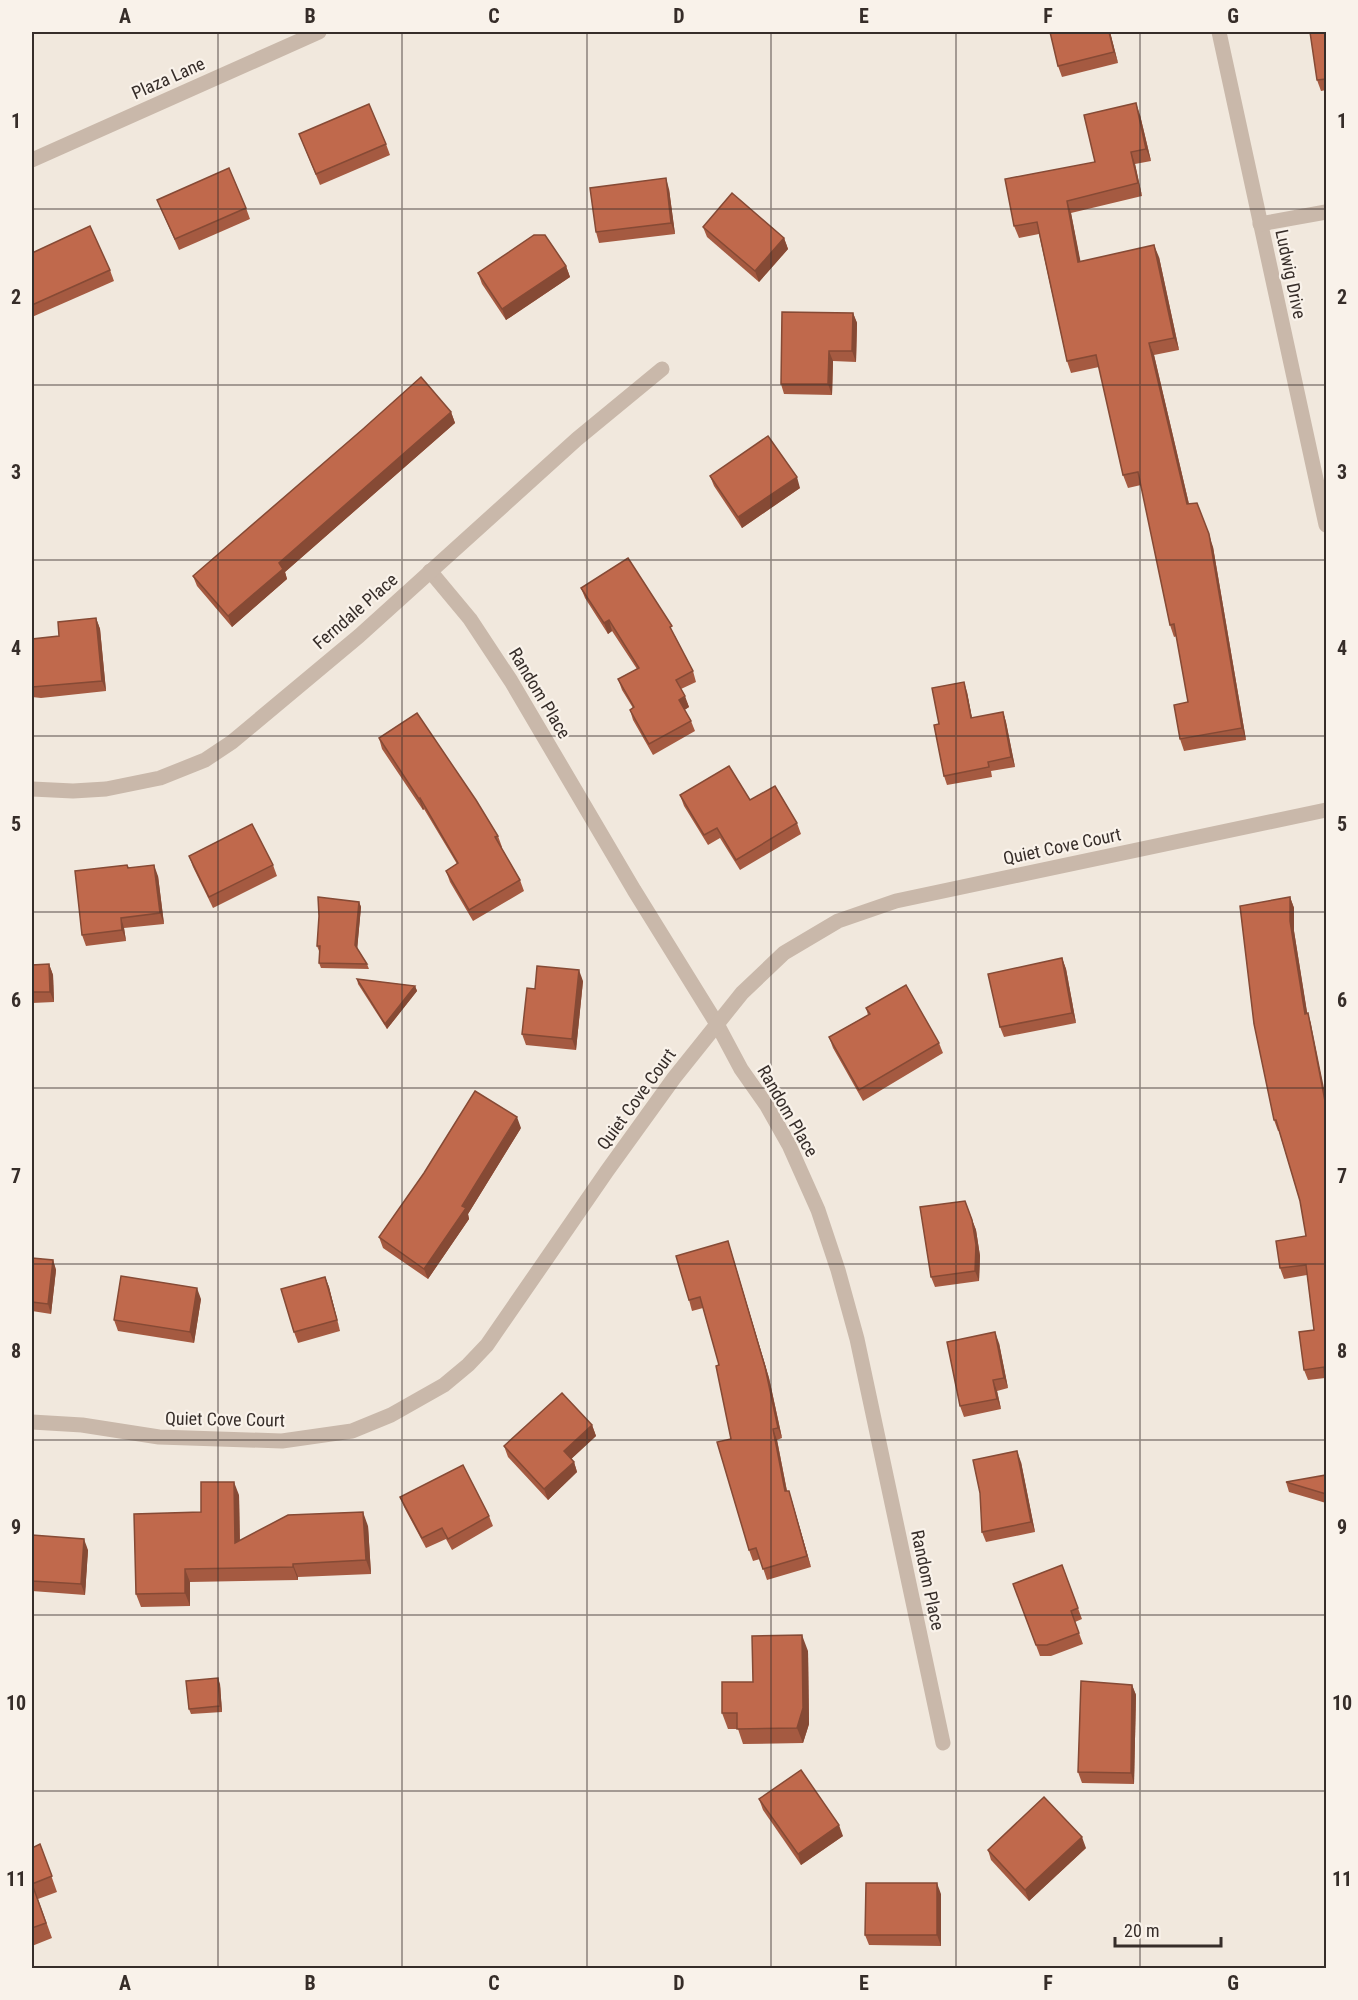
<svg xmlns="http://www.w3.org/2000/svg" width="1358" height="2000" viewBox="0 0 1358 2000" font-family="'Roboto Condensed',sans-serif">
<rect width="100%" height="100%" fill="#f1e8dd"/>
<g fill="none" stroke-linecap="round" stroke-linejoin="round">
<g stroke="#c9b8aa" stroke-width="15">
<polyline points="1219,32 1326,525"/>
<polyline points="32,160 319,32"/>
<polyline points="1260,224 1326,212"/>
<polyline points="430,571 470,619 511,681 634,890 717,1024 741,1069 767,1106 789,1145 818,1210 838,1270 857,1339 943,1743"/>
<polyline points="32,789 73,791 106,789 160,778 205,760 232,742 359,636 577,439 662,369"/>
<polyline points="32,1422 82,1425 159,1437 282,1441 352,1431 391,1415 444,1385 468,1365 487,1345 607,1171 674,1078 742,993 784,953 838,921 896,901 1326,810"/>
</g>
</g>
<g fill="#a55a41">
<polygon points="1110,32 1118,63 1062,77 1058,66"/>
<polygon points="1326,32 1326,90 1321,91 1317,80"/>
<polygon points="1140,115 1151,161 1135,164 1142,196 1071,213 1080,261 1159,257 1179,350 1154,355 1189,504 1213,547 1246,740 1184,751 1180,739 1188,702 1177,636 1174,637 1170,625 1141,485 1128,488 1123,475 1099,367 1071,373 1067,361 1039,234 1019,238 1014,226 1095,162"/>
<polygon points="299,134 386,144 390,155 320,185"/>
<polygon points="669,189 675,234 599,243 596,232"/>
<polygon points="157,200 246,208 250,219 179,250"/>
<polygon points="703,227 784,238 788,249 759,282 707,237"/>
<polygon points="32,253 110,270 114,281 32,317"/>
<polygon points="566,266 570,277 506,320 482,284 478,273"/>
<polygon points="853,313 857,323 856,362 833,361 832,395 784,394 781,384"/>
<polygon points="451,412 455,423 285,572 287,579 232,627 197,586 193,576"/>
<polygon points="710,476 800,488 742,528 714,486"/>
<polygon points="581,588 676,637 675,637 693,671 696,682 681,689 689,707 684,710 691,721 695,731 653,755 633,720 630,710 633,708 622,690 618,679 637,669 612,631 608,634 585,598"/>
<polygon points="96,618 100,629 106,691 41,698 32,697 32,639 59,636"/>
<polygon points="967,692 972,718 1003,712 1006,722 1015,767 991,771 992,777 947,785 944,776 939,724"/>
<polygon points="379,738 498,836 502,847 501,847 520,880 524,891 473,921 450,882 446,871 457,864 424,809 423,810 382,749"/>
<polygon points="680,795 750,800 797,823 801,834 740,870 720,838 708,845 684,806"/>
<polygon points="189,856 273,865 277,876 213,908 193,867"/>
<polygon points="127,865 129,868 158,876 164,924 124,928 126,941 86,946 82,935"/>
<polygon points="1290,897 1294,908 1294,931 1307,1013 1311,1024 1325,1378 1308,1380 1304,1370 1314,1330 1307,1275 1284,1279 1280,1268 1306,1236 1300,1201 1279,1131 1278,1131 1274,1120"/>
<polygon points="359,902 361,907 357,949 367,964 369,969 321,968 319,963 319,951 317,946"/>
<polygon points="1062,958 1066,969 1076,1023 1004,1037 1000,1027"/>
<polygon points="49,964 53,975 54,1002 32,1003 32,965"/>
<polygon points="357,979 415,986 417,991 387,1029 358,984"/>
<polygon points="583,981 576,1050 526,1045 522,1034 535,989"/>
<polygon points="866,1008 939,1043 943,1053 863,1101 833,1048 829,1037 868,1015"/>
<polygon points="521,1128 468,1214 469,1219 428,1279 383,1248 379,1237"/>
<polygon points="965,1201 976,1230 980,1256 979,1281 935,1287 931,1277"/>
<polygon points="731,1251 769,1378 782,1438 777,1440 787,1491 792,1501 811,1567 767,1580 760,1559 753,1561 749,1550 719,1365 703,1308 692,1311 689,1300"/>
<polygon points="32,1258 53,1260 56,1270 51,1314 32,1311"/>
<polygon points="325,1277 329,1287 340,1331 298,1343 294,1332"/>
<polygon points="201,1299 194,1343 118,1331 114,1320"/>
<polygon points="999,1343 1008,1388 997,1391 1001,1409 964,1417 960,1406"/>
<polygon points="592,1425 596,1436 571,1459 574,1462 577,1472 548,1500 508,1457 504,1446"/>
<polygon points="1021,1462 1035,1532 986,1542 982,1532"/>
<polygon points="1326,1475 1326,1503 1289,1492 1286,1482"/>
<polygon points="239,1495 240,1541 368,1526 371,1574 298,1577 298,1580 190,1582 190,1606 141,1607 136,1594 201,1512"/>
<polygon points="400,1497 489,1516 493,1526 452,1550 446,1539 426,1548 404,1507"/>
<polygon points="32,1535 88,1550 85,1595 32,1591"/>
<polygon points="1062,1565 1082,1619 1075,1622 1083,1644 1051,1656 1040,1656 1013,1584"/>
<polygon points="808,1651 809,1724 803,1743 743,1744 738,1729 728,1729 722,1713 753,1682"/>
<polygon points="220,1684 222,1712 191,1714 189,1709"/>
<polygon points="1132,1685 1136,1695 1134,1784 1082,1783 1078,1772"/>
<polygon points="759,1799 843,1836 801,1865 763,1810"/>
<polygon points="40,1844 57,1892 38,1899 52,1938 32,1946 32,1848"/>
<polygon points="1086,1848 1029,1901 991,1860 988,1850"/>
<polygon points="941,1894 941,1946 869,1945 865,1935"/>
</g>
<g fill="#864a35">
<polygon points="1109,32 1110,32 1118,63 1114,52"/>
<polygon points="1136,103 1140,115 1151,161 1146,149"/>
<polygon points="1131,152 1135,164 1142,196 1138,183"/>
<polygon points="666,178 669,189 675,234 671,223"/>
<polygon points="1067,201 1071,213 1083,274 1078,262"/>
<polygon points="784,238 788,249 759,282 755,271"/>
<polygon points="1154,245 1159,257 1179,350 1174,338"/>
<polygon points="566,266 570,277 506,320 502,309"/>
<polygon points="853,313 857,323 856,362 852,351"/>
<polygon points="1149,343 1154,355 1192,517 1187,504"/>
<polygon points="829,351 833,361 832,395 828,384"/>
<polygon points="451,412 455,423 285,572 287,579 232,627 228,616 279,563"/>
<polygon points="797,477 800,488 742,528 738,517"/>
<polygon points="1209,534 1213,547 1246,740 1242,728"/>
<polygon points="96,618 100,629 106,691 102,681"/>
<polygon points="609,620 612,631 608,634 604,623"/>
<polygon points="964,682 967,692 974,728 971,718"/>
<polygon points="685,696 689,707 683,711 679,700"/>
<polygon points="1003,712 1006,722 1015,767 1011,757"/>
<polygon points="420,798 424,809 423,810 419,799"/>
<polygon points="154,865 158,876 164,924 160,913"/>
<polygon points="1290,897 1294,908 1294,931 1309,1024 1305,1014 1290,921"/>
<polygon points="359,902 361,907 357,951 355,945"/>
<polygon points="121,918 124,928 126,941 122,930"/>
<polygon points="1062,958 1066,969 1076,1023 1072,1013"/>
<polygon points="49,964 53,975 54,1002 50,992"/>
<polygon points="579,970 583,981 576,1050 572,1039"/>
<polygon points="415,986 417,991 387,1029 385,1024"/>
<polygon points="1308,1013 1311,1024 1326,1098 1326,1106"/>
<polygon points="517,1117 521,1128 468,1214 469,1219 428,1279 424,1269"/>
<polygon points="972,1220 976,1230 980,1256 979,1281 975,1271"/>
<polygon points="728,1241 769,1378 782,1438 778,1428"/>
<polygon points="53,1260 56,1270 51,1314 48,1304"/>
<polygon points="325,1277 329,1287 340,1331 337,1320"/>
<polygon points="197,1288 201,1299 194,1343 190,1332"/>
<polygon points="995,1332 999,1343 1008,1388 1004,1378"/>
<polygon points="993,1380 997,1391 1001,1409 997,1399"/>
<polygon points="592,1425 596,1436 568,1462 564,1451"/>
<polygon points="773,1429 777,1440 789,1502 785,1491"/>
<polygon points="1017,1451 1021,1462 1035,1532 1031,1522"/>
<polygon points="574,1462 577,1472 548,1500 544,1489"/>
<polygon points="234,1482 239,1495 240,1557 235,1543"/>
<polygon points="789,1491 792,1501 811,1567 807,1556"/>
<polygon points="363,1512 368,1526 371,1574 366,1560"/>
<polygon points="84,1539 88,1550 85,1595 81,1584"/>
<polygon points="293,1564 298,1577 298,1580 293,1567"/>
<polygon points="185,1569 190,1582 190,1606 185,1593"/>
<polygon points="802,1635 808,1651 809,1724 803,1743 797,1728"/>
<polygon points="218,1678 220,1684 222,1712 220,1706"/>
<polygon points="1132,1685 1136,1695 1134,1784 1131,1773"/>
<polygon points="839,1825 843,1836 801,1865 798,1854"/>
<polygon points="1082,1837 1086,1848 1029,1901 1025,1890"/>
<polygon points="937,1883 941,1894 941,1946 937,1935"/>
</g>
<g fill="#c0694c" stroke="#864a35" stroke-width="1.5">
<polygon points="1050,32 1109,32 1114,52 1058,66"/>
<polygon points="1310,32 1326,32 1326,79 1317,80"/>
<polygon points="1136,103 1146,149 1131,152 1138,183 1067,201 1078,262 1154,245 1174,338 1149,343 1187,504 1197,503 1209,534 1242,728 1180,739 1174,705 1188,702 1174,624 1170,625 1138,472 1123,475 1096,355 1067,361 1037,222 1014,226 1005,179 1095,162 1084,115"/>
<polygon points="369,104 386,144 316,174 299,134"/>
<polygon points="229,168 246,208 175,239 157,200"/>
<polygon points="666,178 671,223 596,232 590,188"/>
<polygon points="732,193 784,238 755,271 703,227"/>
<polygon points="90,226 110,270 32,305 32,253"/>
<polygon points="534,235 545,235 566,266 502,309 478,273"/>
<polygon points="782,312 853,313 852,351 829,351 828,384 781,384"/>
<polygon points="421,377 451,412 279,563 283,569 228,616 193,576 363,429"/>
<polygon points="768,436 797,477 738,517 710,476"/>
<polygon points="628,558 672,626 670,627 693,671 676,680 685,696 679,700 691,721 649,744 630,710 634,707 618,679 639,668 609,620 604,623 581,588"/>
<polygon points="96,618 102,681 32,687 32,639 59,636 58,622"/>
<polygon points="964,682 971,718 1003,712 1011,757 988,762 989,767 944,776 934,725 939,724 932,688"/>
<polygon points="417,713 476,800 498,836 495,837 520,880 469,910 446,871 458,863 420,798 419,799 379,738"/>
<polygon points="729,766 750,800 775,786 797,823 736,860 717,828 704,835 680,795"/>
<polygon points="252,824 273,865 209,897 189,856"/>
<polygon points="127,865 128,868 154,865 160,913 121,918 122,930 82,935 75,871"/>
<polygon points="318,897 359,902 355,945 367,964 319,963 320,946 317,946 319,916"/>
<polygon points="1290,897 1290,921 1305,1014 1308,1013 1326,1106 1326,1387 1324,1367 1304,1370 1299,1332 1314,1330 1306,1265 1280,1268 1276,1241 1306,1236 1300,1201 1276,1120 1274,1120 1254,1024 1240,906"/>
<polygon points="1062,958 1072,1013 1000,1027 988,974"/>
<polygon points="49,964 50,992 32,992 32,965"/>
<polygon points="537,966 579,970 572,1039 522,1034 527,988 535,989"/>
<polygon points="357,979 415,986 385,1024"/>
<polygon points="906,985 939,1043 859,1090 829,1037 870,1014 866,1008"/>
<polygon points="475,1091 517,1117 462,1206 466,1208 424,1269 379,1237 424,1173"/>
<polygon points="965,1201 972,1220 976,1245 975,1271 931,1277 920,1207"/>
<polygon points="728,1241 765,1367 778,1428 773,1429 785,1491 789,1491 807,1556 763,1569 756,1548 749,1550 717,1442 731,1439 716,1366 719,1365 700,1297 689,1300 676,1256"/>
<polygon points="32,1258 53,1260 48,1304 32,1302"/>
<polygon points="121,1276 197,1288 190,1332 114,1320"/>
<polygon points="325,1277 337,1320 294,1332 281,1289"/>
<polygon points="995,1332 1004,1378 993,1380 997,1399 960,1406 947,1342"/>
<polygon points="562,1393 592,1425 564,1451 574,1462 544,1489 504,1446"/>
<polygon points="1017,1451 1031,1522 982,1532 980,1493 973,1460"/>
<polygon points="463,1465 489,1516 448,1539 442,1528 422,1538 400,1497"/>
<polygon points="1326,1475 1326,1494 1286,1482"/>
<polygon points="201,1482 234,1482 235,1543 288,1515 363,1512 366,1560 293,1564 293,1567 185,1569 185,1593 136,1594 134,1514 201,1512"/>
<polygon points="32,1535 84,1539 81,1584 32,1581"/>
<polygon points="1062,1565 1078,1608 1071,1611 1079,1633 1047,1645 1036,1645 1013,1584"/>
<polygon points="802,1635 803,1708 797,1728 737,1729 737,1713 722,1713 722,1682 753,1682 752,1636"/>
<polygon points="218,1678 220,1706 189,1709 186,1681"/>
<polygon points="1081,1681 1132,1685 1131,1773 1078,1772"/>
<polygon points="801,1770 839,1825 798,1854 759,1799"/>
<polygon points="1044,1797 1082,1837 1025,1890 988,1850"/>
<polygon points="40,1844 52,1876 32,1884 46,1923 32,1928 32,1848"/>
<polygon points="866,1883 937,1883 937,1935 865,1935"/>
</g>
<path fill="none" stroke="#362d29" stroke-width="1.5" stroke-opacity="0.55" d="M 218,32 L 218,1968M 402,32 L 402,1968M 587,32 L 587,1968M 771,32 L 771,1968M 956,32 L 956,1968M 1140,32 L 1140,1968M 32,209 L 1326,209M 32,385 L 1326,385M 32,560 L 1326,560M 32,736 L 1326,736M 32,912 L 1326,912M 32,1088 L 1326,1088M 32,1264 L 1326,1264M 32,1440 L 1326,1440M 32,1615 L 1326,1615M 32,1791 L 1326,1791"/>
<g text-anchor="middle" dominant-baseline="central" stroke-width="4.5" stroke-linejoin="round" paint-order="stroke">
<g font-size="18" fill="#362d29" stroke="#f9f2ea">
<text transform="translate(168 78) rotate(-24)">Plaza Lane</text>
<text transform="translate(1291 274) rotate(78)">Ludwig Drive</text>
<text transform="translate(355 611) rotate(-41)">Ferndale Place</text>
<text transform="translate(540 693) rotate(59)">Random Place</text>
<text transform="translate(1062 846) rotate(-12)">Quiet Cove Court</text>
<text transform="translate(636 1099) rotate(-54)">Quiet Cove Court</text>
<text transform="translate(788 1111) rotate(60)">Random Place</text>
<text transform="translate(225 1419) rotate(1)">Quiet Cove Court</text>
<text transform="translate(928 1580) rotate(78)">Random Place</text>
</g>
</g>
<rect width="1358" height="2000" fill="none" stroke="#f9f2ea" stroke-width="66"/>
<path d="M1115 1937v9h106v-9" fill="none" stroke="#362d29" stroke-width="3"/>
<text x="1124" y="1937" font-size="18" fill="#362d29" stroke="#f9f2ea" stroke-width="4.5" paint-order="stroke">20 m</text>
<rect x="33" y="33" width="1292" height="1934" fill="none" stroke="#362d29" stroke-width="2"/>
<g font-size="20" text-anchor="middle" font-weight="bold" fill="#362d29">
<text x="125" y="23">A</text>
<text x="310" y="23">B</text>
<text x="494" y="23">C</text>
<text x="679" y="23">D</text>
<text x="864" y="23">E</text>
<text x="1048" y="23">F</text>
<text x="1233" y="23">G</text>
<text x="16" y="128">1</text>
<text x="1342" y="128">1</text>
<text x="16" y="304">2</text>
<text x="1342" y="304">2</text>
<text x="16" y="479">3</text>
<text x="1342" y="479">3</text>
<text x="16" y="655">4</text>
<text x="1342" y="655">4</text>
<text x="16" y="831">5</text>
<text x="1342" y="831">5</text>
<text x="16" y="1007">6</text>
<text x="1342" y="1007">6</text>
<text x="16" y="1183">7</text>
<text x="1342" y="1183">7</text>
<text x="16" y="1358">8</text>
<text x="1342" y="1358">8</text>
<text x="16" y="1534">9</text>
<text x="1342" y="1534">9</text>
<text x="16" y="1710">10</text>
<text x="1342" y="1710">10</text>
<text x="16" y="1886">11</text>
<text x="1342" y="1886">11</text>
<text x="125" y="1990">A</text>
<text x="310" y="1990">B</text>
<text x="494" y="1990">C</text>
<text x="679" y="1990">D</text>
<text x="864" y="1990">E</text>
<text x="1048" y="1990">F</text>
<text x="1233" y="1990">G</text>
</g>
</svg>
